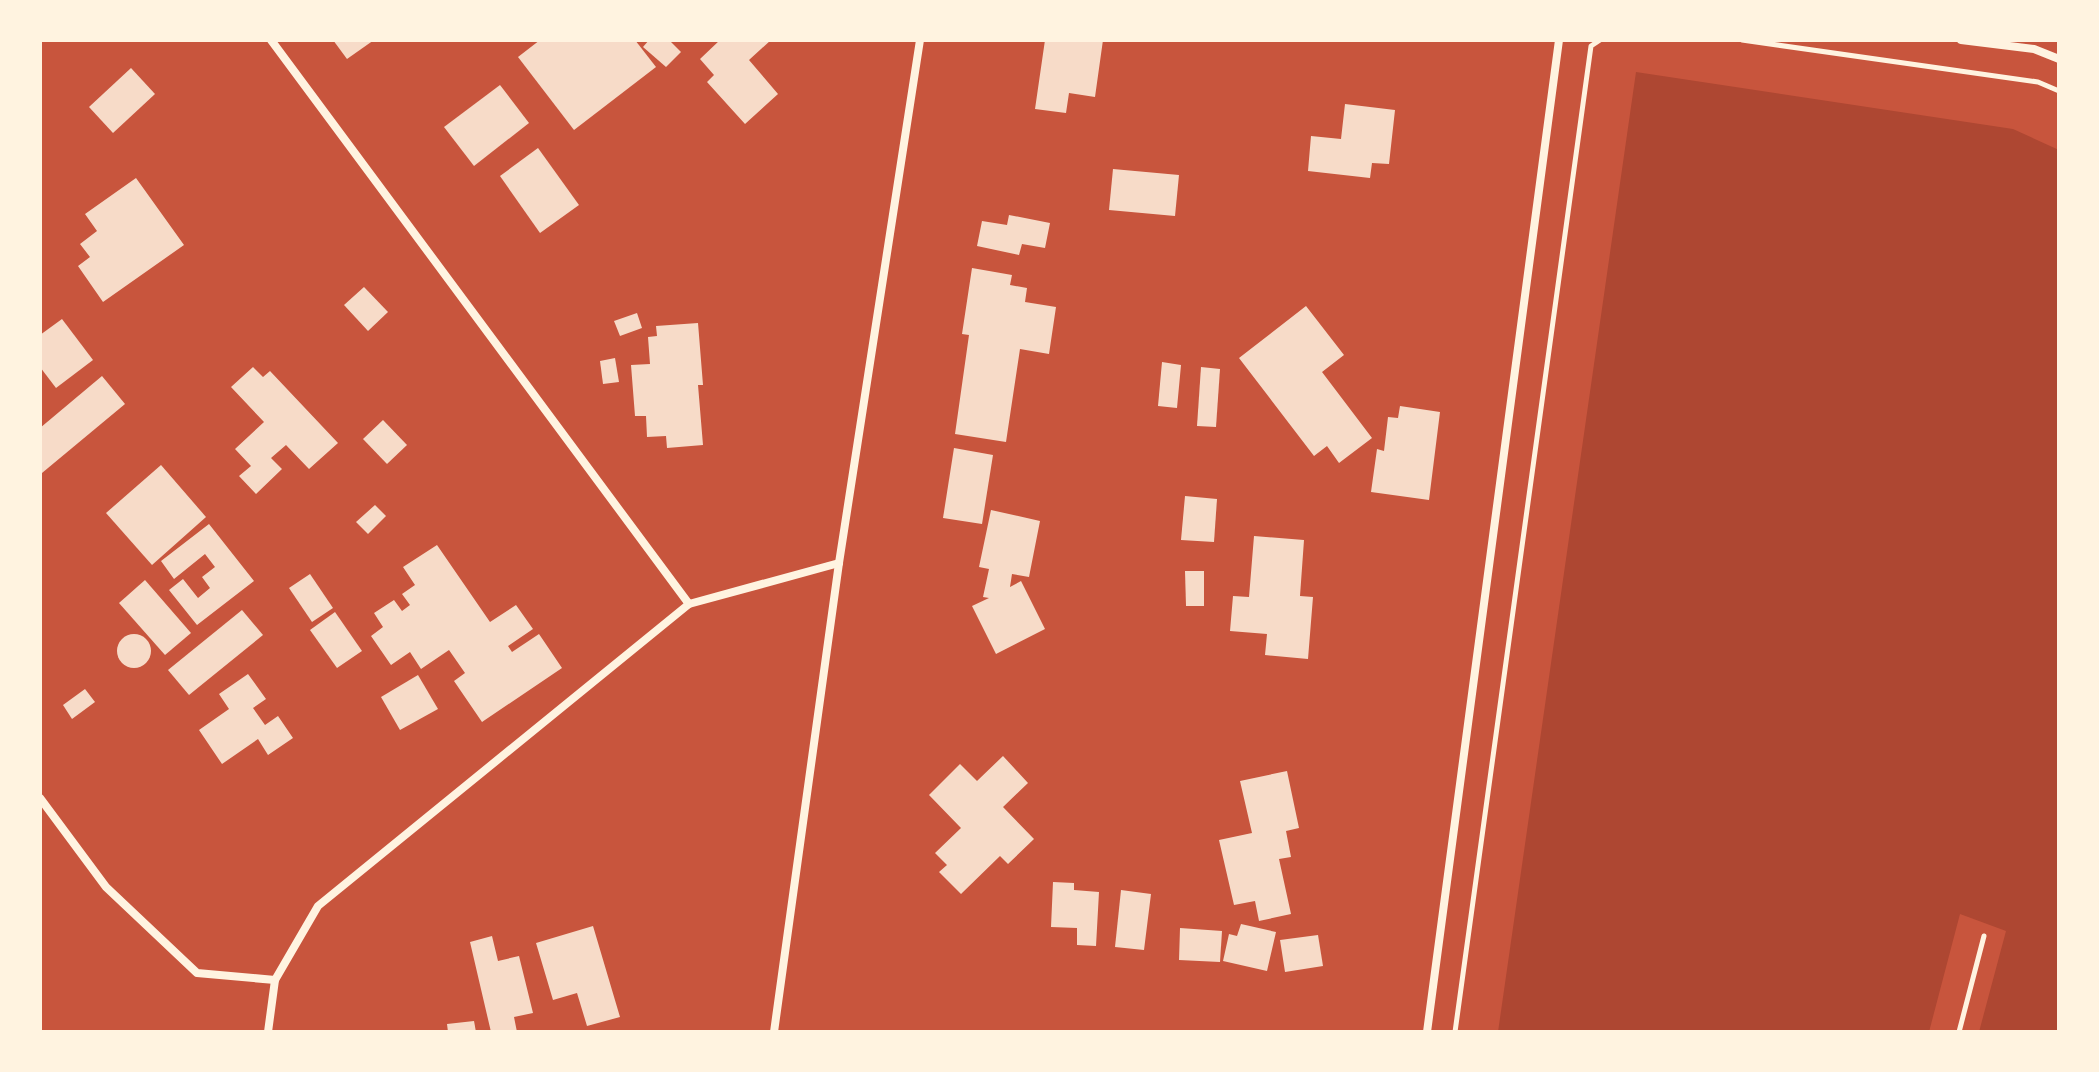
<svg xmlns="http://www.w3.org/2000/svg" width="2099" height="1072" viewBox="0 0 2099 1072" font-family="'Space Grotesk',sans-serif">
<rect width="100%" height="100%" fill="#c8553d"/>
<polygon fill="#ae4732" points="1636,72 2013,129 2059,150 2059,1032 1979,1032 2006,931 1960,914 1929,1032 1498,1032"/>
<g fill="#f7dbc8">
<polygon points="333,40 374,40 347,59"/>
<polygon points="540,40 635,40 656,67 574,130 518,57"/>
<polygon points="649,40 669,40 681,52 666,67 643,47"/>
<polygon points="720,40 771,40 749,60 778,94 745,124 707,82 714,75 700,59"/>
<polygon points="1045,40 1103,40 1095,97 1069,93 1066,113 1035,109"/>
<polygon points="131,68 155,94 113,133 89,107"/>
<polygon points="500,85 529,123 474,166 444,127"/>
<polygon points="1345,104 1395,110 1389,164 1372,163 1370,178 1308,171 1311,136 1341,139"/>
<polygon points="538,148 579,205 540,233 500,176"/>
<polygon points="1113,169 1179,175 1175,216 1109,210"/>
<polygon points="136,178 184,245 103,302 78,266 90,257 80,244 97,231 85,214"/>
<polygon points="1009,215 1050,223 1045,248 1022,244 1019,255 977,246 982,221 1007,225"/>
<polygon points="972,268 1012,275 1010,285 1027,288 1025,302 1056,307 1049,354 1020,349 1006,442 955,434 969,335 962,334"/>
<polygon points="364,287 388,312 368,331 344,305"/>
<polygon points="1306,306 1344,355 1322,372 1372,438 1339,463 1327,446 1314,456 1239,358"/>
<polygon points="637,313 642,328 620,336 614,321"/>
<polygon points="62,319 93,360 56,388 40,367 40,335"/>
<polygon points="698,323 703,385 698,385 703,445 667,448 666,436 647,437 646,416 635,416 631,365 650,364 648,337 657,336 656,326"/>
<polygon points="615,358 619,382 603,384 600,361"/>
<polygon points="1162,362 1181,365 1177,408 1158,406"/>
<polygon points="253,367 263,377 270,371 338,443 309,469 286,445 271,458 282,469 256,494 239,476 251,466 235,449 264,422 231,387"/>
<polygon points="1201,367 1220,369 1216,427 1197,426"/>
<polygon points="102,376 125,404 42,473 40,471 40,428"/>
<polygon points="1400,406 1440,412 1429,500 1371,492 1377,449 1384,451 1388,417 1398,418"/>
<polygon points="383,420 407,445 387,464 363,439"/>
<polygon points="954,448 993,455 982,524 943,518"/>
<polygon points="161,465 206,517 152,565 106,513"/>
<polygon points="1185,496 1217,499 1214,542 1181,540"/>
<polygon points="375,505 386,516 368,534 356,522"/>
<polygon points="991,510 1040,521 1029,577 1012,574 1010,587 1021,581 1045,629 996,654 972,606 989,598 983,597 989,569 979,567"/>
<polygon points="209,524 254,581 197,625 169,590 183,579 198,598 210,588 202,577 215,567 205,554 174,579 161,561"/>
<polygon points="1254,536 1304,540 1300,596 1313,597 1308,659 1265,655 1267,634 1230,631 1233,596 1249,597"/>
<polygon points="437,545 490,622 516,605 533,629 508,646 512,652 539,634 562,668 482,722 454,681 465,673 449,650 421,669 410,652 391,665 371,636 383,627 374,613 394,600 402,611 410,605 402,594 415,585 403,567"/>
<polygon points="1185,571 1204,571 1204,606 1186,606"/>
<polygon points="310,574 333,608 312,622 289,588"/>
<polygon points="145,580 191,633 165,655 119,603"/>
<polygon points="242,610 263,635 189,695 168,670"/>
<polygon points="335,612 362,651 337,668 310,630"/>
<circle cx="134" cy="651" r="17"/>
<polygon points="248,674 266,699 253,708 265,725 278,716 293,738 268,755 258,739 222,764 199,730 229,709 219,694"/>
<polygon points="418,675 438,709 400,730 381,697"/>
<polygon points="85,689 95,702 72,719 63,705"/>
<polygon points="1003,756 1028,783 1003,807 1034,839 1008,864 1000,856 961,894 939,872 947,865 935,853 961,828 929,795 960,764 977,781"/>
<polygon points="1287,771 1299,828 1286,831 1291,857 1279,859 1291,914 1259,921 1255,901 1234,905 1219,840 1252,833 1240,781"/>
<polygon points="1053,882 1074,883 1074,890 1099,892 1096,946 1077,945 1077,928 1051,927"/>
<polygon points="1121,890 1151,894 1144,950 1115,947"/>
<polygon points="1241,924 1276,932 1267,971 1223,961 1229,934 1237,936"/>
<polygon points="593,926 620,1017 587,1026 577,993 553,1000 536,943"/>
<polygon points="1180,928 1222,931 1220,962 1179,960"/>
<polygon points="1318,935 1323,966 1285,972 1280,940"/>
<polygon points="492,936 498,961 519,956 533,1013 514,1017 517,1032 491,1032 470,942"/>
<polygon points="474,1021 476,1032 448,1032 447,1024"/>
</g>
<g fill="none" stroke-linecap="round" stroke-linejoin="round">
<g stroke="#fff3e0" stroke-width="5">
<polyline points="1742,40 2038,82 2059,91"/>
<polyline points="1455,1032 1591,46 1600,40"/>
<polyline points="1959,1032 1984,936"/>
</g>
<g stroke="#fff3e0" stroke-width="8">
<polyline points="271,40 689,604"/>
<polyline points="1961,40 2034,49 2059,59"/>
<polyline points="40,798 106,887 197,973 275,980"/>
<polyline points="268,1032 275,980 318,906 689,604 839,563"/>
<polyline points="774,1032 839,563 920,40"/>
<polyline points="1427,1032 1559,40"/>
</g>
</g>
<rect width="2099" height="1072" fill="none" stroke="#fff3e0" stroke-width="84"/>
</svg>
